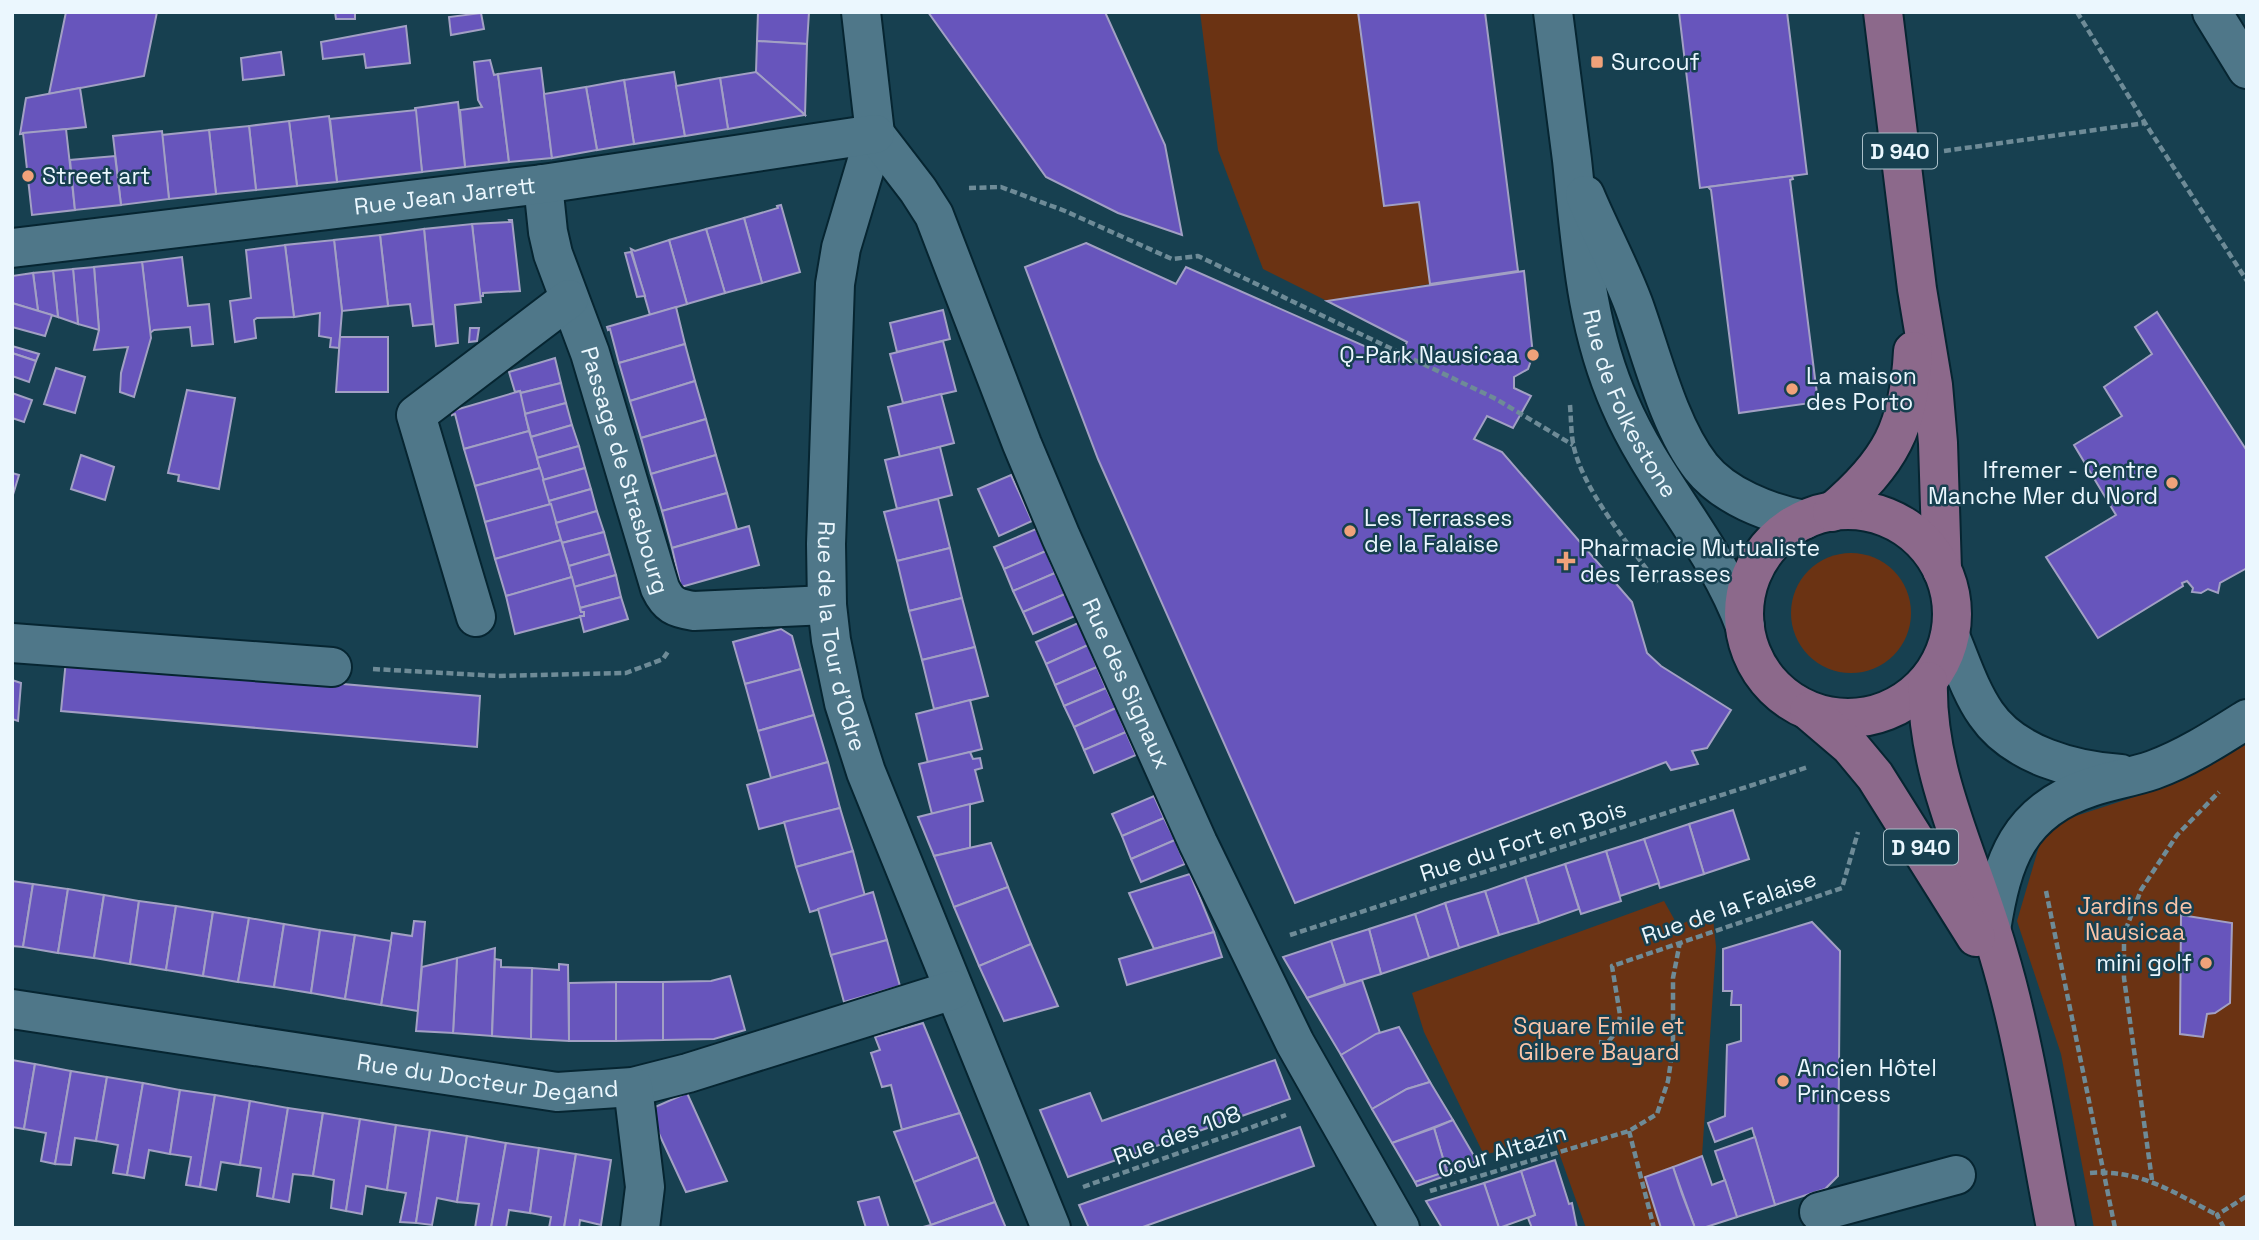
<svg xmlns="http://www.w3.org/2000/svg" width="2259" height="1240" viewBox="0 0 2259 1240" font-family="'Space Grotesk',sans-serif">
<rect width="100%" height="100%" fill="#174050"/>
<g fill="#6b3313">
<polygon points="1200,12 1358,12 1419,202 1430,284 1327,301 1263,269 1218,150"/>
<circle cx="1851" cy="613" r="60"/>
<polygon points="2247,742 2247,1228 2094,1228 2061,1054 2017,921 2045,826 2171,785"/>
<polygon points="1664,901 1678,926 1712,909 1716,947 1702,1156 1645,1177 1661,1228 1586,1228 1553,1136 1484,1155 1424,1032 1412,993"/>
</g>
<g fill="#6755bc" stroke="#a2a0c4" stroke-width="2">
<polygon points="66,12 157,12 144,76 49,94"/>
<polygon points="335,12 355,12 355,19 336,19"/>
<polygon points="758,12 809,12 807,44 757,41"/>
<polygon points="928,12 1105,12 1165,145 1182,235 1118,213 1046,177"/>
<polygon points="1358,12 1485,12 1518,271 1430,284 1419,202 1384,206"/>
<polygon points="1679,12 1787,12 1807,174 1700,188"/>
<polygon points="481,13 484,29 451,35 449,17"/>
<polygon points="406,26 410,63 366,68 364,54 323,59 321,42"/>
<polygon points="757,41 807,44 805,115 756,72"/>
<polygon points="281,52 284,75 243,80 241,58"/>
<polygon points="490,60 494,75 498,74 509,162 465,167 460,110 482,107 478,100 474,62"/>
<polygon points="541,68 552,158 509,162 498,74"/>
<polygon points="674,72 685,136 634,144 624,80"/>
<polygon points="756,72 805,115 728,129 720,78"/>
<polygon points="720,78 728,129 685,136 676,86"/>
<polygon points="624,80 634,144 597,150 586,87"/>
<polygon points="586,87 597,150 552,158 544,94"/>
<polygon points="80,88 86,127 20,134 26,98"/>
<polygon points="458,102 465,167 422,172 415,108"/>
<polygon points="416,110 422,172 337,182 330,119"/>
<polygon points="329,116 337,182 297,186 289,121"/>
<polygon points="289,121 297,186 256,190 249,126"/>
<polygon points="249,126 256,190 216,194 209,130"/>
<polygon points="66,129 75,210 32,215 23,133"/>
<polygon points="209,130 216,194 169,199 162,135"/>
<polygon points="162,131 169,199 121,205 113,136"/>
<polygon points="115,156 121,205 75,210 70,160"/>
<polygon points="1792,176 1793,179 1790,180 1818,402 1739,413 1711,190 1708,187"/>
<polygon points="781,205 800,272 762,283 744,218 778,208 777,206"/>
<polygon points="744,218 762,283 725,293 706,229"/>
<polygon points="509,220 512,220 520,291 483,293 483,296 480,296 472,224 510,222"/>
<polygon points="472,224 481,302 455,305 458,343 436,346 424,229"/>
<polygon points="424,229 433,324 413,326 410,304 388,306 380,235"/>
<polygon points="706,229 725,293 687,304 669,240"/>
<polygon points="380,235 388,306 342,311 334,240"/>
<polygon points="334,240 342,311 339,348 330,347 331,338 319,336 320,313 294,317 285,245"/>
<polygon points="669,240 687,304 650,315 631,249 635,251"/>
<polygon points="1086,243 1176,284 1186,267 1398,361 1407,342 1327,301 1524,271 1533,355 1528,369 1514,377 1514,388 1531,396 1513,428 1487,416 1474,439 1502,452 1632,602 1647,653 1661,666 1731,710 1707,748 1692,751 1698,764 1671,770 1666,762 1295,903 1098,459 1025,267"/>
<polygon points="285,245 294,317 257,318 254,320 256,338 235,342 230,301 251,298 246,250"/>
<polygon points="631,252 645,296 637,297 625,253"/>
<polygon points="182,257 188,306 209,304 213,344 192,346 190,327 154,330 150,333 142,262"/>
<polygon points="142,262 151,338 134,397 120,392 121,373 128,347 94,350 99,330 94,267"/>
<polygon points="94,267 99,330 78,324 73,269"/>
<polygon points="73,269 78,324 58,317 53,271"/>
<polygon points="53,271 58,317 38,311 33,273"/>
<polygon points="33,273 38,311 12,303 12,276"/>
<polygon points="12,303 52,315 45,336 12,327"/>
<polygon points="676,307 685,344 619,363 610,329 608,330 607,327"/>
<polygon points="943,310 950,339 897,352 890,323"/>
<polygon points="2157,312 2247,451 2247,568 2220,583 2218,593 2208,589 2201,593 2192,592 2193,588 2187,581 2182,583 2183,586 2098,638 2046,557 2116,515 2074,445 2122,416 2104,387 2152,354 2135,327"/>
<polygon points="470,328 479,328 477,341 469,342"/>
<polygon points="340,337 388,337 388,392 336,392"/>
<polygon points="943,341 956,391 903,403 890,354"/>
<polygon points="685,344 695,381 630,401 619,363"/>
<polygon points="12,346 39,354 36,361 12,353"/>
<polygon points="12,353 36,361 29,382 12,376"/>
<polygon points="555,358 561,383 521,393 520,391 515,392 509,372"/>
<polygon points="56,368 85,377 75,413 44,404"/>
<polygon points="695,381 706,419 641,438 630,401"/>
<polygon points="561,383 566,403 525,414 519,395 521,393"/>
<polygon points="187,390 235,398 219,489 178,481 179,475 168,473"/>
<polygon points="520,391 529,431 464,449 455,414 452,415 452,411"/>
<polygon points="12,393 32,400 24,422 12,418"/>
<polygon points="941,394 954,443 900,457 888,407"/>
<polygon points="566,403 572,425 531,437 525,414"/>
<polygon points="706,419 716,455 651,474 641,438"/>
<polygon points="572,425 579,446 537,458 531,437"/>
<polygon points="529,431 540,468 475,486 464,449"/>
<polygon points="579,446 585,468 543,480 537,458"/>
<polygon points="940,447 952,495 897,509 885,460"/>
<polygon points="81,455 114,467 105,500 71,489"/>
<polygon points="716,455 727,493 662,511 651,474"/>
<polygon points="540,468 551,504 485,522 475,486"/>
<polygon points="585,468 591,489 549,501 543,480"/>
<polygon points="12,473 19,475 12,498"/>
<polygon points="1011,475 1032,521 999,536 978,489"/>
<polygon points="591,489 597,511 556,523 549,501"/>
<polygon points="727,493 737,529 672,548 662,511"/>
<polygon points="938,499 950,548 897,561 884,512"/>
<polygon points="551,504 561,540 495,559 485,522"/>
<polygon points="597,511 604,532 562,543 556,523"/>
<polygon points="749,526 759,565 681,587 672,548"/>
<polygon points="1036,529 1046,551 1004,569 994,547"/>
<polygon points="604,532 610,554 569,566 562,543"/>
<polygon points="561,540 572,577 506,596 495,559"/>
<polygon points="950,548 962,598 909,611 897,561"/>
<polygon points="1046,551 1055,573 1013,591 1004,569"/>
<polygon points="610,554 616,575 574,587 569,566"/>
<polygon points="1055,573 1065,594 1023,612 1013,591"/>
<polygon points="616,575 621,597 580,608 574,587"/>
<polygon points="572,577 581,612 584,612 584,616 515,634 506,596"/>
<polygon points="1065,594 1075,616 1033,634 1023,612"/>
<polygon points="621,597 628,619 584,632 580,616 584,616 584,612 581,612 580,608"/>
<polygon points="962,598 975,647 922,660 909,611"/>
<polygon points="1078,623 1088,645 1046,664 1036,642"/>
<polygon points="781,629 792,636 801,669 745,684 733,642"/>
<polygon points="1088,645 1097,667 1055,685 1046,664"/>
<polygon points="975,647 988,696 934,709 922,660"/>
<polygon points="66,660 480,696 477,747 61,711"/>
<polygon points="1097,667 1106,688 1064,706 1055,685"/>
<polygon points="801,669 814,715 758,731 745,684"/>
<polygon points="12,680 21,683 18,721 12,719"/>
<polygon points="1106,688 1116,708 1074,727 1064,706"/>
<polygon points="970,700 982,749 928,763 916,714"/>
<polygon points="1116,708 1126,732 1084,750 1074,727"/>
<polygon points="814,715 828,762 771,778 758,731"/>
<polygon points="1126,732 1136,755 1094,773 1084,750"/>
<polygon points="970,752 973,759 980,758 982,768 975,770 983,801 932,814 919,764"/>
<polygon points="828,762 840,808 759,829 747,785"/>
<polygon points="1154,796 1164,818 1122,836 1112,814"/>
<polygon points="970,804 970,848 934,856 918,817"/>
<polygon points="840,808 853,851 796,867 784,822"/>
<polygon points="1733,810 1749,859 1704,874 1689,824"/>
<polygon points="1164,818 1175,840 1131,859 1122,836"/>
<polygon points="1689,824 1704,874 1660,888 1644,839"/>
<polygon points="1644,839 1659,883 1620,896 1606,851"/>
<polygon points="1175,840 1185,864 1141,882 1131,859"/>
<polygon points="991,843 1008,887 954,907 934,856"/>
<polygon points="853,851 865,896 810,912 796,867"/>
<polygon points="1606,851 1621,901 1581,914 1565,864"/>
<polygon points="1565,864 1579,909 1539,923 1525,877"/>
<polygon points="1190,874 1214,932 1154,949 1129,893"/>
<polygon points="1525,877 1539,923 1499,935 1485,891"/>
<polygon points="12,881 33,884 23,947 12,946"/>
<polygon points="33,884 68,889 58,953 23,947"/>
<polygon points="1008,887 1031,944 979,966 954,907"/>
<polygon points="68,889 104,895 94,958 58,953"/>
<polygon points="1485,891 1499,935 1459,948 1445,903"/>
<polygon points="873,892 887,940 831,956 818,909"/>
<polygon points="104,895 139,901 130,964 94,958"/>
<polygon points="139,901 176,906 166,970 130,964"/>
<polygon points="1445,903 1459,948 1429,958 1415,914"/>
<polygon points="176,906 213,912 203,976 166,970"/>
<polygon points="213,912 249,918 238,982 203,976"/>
<polygon points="1415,914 1429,958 1381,974 1369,929"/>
<polygon points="2181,915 2232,923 2230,1003 2215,1013 2207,1014 2203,1037 2180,1034"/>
<polygon points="249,918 284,924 274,987 238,982"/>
<polygon points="414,921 425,922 418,1011 381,1005 392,933 412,936"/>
<polygon points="1812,922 1840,951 1838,1176 1825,1189 1775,1205 1752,1128 1715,1142 1708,1123 1725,1116 1727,1045 1741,1041 1741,1005 1731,1005 1732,991 1723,991 1723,949"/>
<polygon points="284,924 320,930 311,993 274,987"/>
<polygon points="1369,929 1381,974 1345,985 1331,941"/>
<polygon points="320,930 355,935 345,999 311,993"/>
<polygon points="1214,932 1222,957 1127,985 1119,959"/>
<polygon points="355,935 391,941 381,1005 345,999"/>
<polygon points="887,940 900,986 844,1002 831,955"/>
<polygon points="1331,941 1345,984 1307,998 1283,957"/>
<polygon points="1031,944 1058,1006 1004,1021 979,966"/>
<polygon points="495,948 492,1036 453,1033 457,958"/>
<polygon points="457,958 453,1033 416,1031 422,967"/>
<polygon points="495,959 501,960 501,967 532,968 531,1039 492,1036"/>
<polygon points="559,964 568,965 569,1041 531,1039 532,968 559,970"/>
<polygon points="730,976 745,1030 714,1039 663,1040 663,982 711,981"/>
<polygon points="1362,980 1380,1033 1341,1055 1307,998"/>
<polygon points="616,982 663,982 663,1040 616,1041"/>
<polygon points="616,982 616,1041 569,1041 569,983"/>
<polygon points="923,1023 960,1113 902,1130 891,1085 882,1087 871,1053 880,1050 875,1037"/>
<polygon points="1399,1027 1430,1082 1407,1089 1372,1109 1341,1055 1376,1034"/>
<polygon points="12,1060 35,1064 24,1129 12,1127"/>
<polygon points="1275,1060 1290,1099 1068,1177 1040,1110 1090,1093 1102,1121"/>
<polygon points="35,1064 71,1071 55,1164 41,1161 46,1133 24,1129"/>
<polygon points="71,1071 107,1077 96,1141 75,1138 71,1165 55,1164"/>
<polygon points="107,1077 143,1083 127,1175 113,1173 118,1145 96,1141"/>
<polygon points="1430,1082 1453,1120 1392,1143 1372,1109 1407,1089"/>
<polygon points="143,1083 180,1090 170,1154 149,1150 144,1178 127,1175"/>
<polygon points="180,1090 215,1095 200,1187 186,1185 191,1157 170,1154"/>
<polygon points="687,1093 727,1181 686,1192 648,1110"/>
<polygon points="215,1095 250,1101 240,1165 221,1162 216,1190 200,1187"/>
<polygon points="250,1101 288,1108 273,1199 257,1196 261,1168 240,1165"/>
<polygon points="288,1108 323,1113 313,1176 293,1174 289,1202 273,1199"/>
<polygon points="323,1113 360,1119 346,1211 331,1208 334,1180 313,1176"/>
<polygon points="960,1113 978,1157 914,1182 894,1132"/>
<polygon points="360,1119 396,1125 387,1190 366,1186 362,1214 346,1211"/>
<polygon points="1453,1120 1477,1161 1447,1172 1434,1128"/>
<polygon points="396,1125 430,1130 416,1223 400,1222 406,1193 387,1190"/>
<polygon points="1300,1127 1314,1166 1140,1228 1089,1228 1079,1205"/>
<polygon points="1434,1128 1447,1172 1415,1182 1392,1143"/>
<polygon points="430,1130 467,1136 457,1202 437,1198 432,1225 416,1223"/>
<polygon points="467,1136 506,1143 491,1228 475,1228 479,1204 457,1202"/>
<polygon points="1755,1137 1775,1205 1737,1217 1715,1151"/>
<polygon points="506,1143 539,1148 530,1213 509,1210 506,1228 491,1228"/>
<polygon points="539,1148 576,1154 564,1228 549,1228 551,1217 530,1213"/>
<polygon points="576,1154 611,1160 601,1225 580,1220 579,1228 564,1228"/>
<polygon points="1702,1156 1712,1185 1725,1180 1737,1217 1703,1228 1695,1228 1673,1167"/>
<polygon points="978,1157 995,1202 931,1225 914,1182"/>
<polygon points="1555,1160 1569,1204 1572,1203 1577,1228 1532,1228 1528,1218 1535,1215 1521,1171"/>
<polygon points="1477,1161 1479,1164 1417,1186 1415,1182"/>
<polygon points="1673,1167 1682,1194 1695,1228 1661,1228 1645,1177"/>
<polygon points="1521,1171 1535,1215 1499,1228 1484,1183"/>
<polygon points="1484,1183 1499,1228 1442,1228 1426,1201"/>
<polygon points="879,1197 889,1228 866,1228 858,1202"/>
<polygon points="995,1202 1006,1228 919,1228 931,1225"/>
</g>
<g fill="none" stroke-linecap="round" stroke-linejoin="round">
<defs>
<g id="minor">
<path id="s1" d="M 861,12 L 875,134 L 841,248 L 835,284 L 826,544 L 827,605 L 831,640 L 844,703 L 866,772 L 1051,1228"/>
<path id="s2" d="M 1553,12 C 1559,62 1566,111 1572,160 C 1581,244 1585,325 1620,404 C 1654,483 1716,546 1745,626"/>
<polyline points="2212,12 2247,69"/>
<path id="s3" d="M 875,134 L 918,190 L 934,215 L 1022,444 L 1061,537 L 1198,843 L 1295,1043 L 1400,1228"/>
<path id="s4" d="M 543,184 L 548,232 L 553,254 L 590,353 L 660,588 C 668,605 675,608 694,611 L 827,605"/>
<path d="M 1585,195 C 1600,231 1619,266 1633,303 C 1651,352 1668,425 1701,467 C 1724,496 1768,513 1804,520"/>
<path id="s5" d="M 12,248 L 543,184 L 875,134"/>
<polyline points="476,617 416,415 569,299"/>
<path d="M 1950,636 C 1961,662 1970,691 1986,714 C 2014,755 2074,771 2121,774"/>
<polyline points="12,643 332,667"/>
<path d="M 1991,930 C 2002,860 2018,811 2091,787 C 2111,780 2133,777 2153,770 C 2186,758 2217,738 2247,719"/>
<path id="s6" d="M 12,1009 L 557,1092 L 633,1087 L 688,1073 L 953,990"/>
<polyline points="633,1087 645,1187 640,1228"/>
<polyline points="1819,1212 1956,1175"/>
</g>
<g id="major">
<polyline points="1883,12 1917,289 1933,385 1938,443 1942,570"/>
<circle cx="1848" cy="614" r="104"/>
<path d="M 1832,512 C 1891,462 1909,427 1913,351"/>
<path d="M 1928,681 C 1925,775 1973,863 1998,952 C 2025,1042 2038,1136 2056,1228"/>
<polyline points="1809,711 1850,746 1875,776 1976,937"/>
</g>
</defs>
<use href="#minor" stroke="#062531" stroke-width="42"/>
<use href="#major" stroke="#062531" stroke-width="42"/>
<g stroke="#6e8b97" stroke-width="4.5" stroke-dasharray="7 3.5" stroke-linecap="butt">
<polyline points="2077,12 2145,123 2247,281"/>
<polyline points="1944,151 2145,123"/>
<polyline points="969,188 1001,187 1065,211 1172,259 1198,256 1496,399 1573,445"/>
<path d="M 1570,405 C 1571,418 1571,431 1573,443 C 1581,488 1630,546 1657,583"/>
<polyline points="373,669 498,676 626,673 663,659 669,650"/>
<polyline points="2046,891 2115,1228"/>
<polyline points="1290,935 1808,767"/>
<polyline points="1599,1042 1607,1043 1618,1030 1620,1015 1612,966 1842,888 1858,832"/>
<polyline points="1629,1131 1654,1228"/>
<path d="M 2090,1173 C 2140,1169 2175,1193 2217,1215"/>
<polyline points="2152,1180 2124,978 2124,934 2141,890 2177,835 2219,792"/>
<polyline points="1083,1187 1286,1115"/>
<polyline points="1430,1191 1629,1131 1657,1114 1668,1081 1673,1047 1673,978 1680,942"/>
<polyline points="2224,1228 2217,1215 2247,1196"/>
</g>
<use href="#minor" stroke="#4f7789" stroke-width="38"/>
<use href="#major" stroke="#8c698b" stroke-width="38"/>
</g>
<g fill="#f0a27a" stroke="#174050" stroke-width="2.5">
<rect x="1590" y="55" width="14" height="14" rx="3.5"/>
<circle cx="28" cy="176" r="7"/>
<circle cx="1533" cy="355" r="7"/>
<circle cx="1792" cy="389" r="7"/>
<circle cx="2172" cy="483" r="7"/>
<circle cx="1350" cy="531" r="7"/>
<path d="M1562.5 550.5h7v7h7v7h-7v7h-7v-7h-7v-7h7z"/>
<circle cx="2206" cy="963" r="7"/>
<circle cx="1783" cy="1081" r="7"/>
</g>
<g text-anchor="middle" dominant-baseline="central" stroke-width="5" stroke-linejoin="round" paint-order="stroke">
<g fill="#174050" stroke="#abc0ca" stroke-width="2">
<rect x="1863" y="133.5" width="74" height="35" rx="5"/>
<rect x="1884" y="829.5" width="74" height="35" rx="5"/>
</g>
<g font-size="21" font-weight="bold" fill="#ebf7fe">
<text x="1900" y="151">D 940</text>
<text x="1921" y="847">D 940</text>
</g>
<g font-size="23" fill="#ebf7fe" stroke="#174050" text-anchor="start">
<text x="1611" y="62">Surcouf</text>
<text x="42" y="176">Street art</text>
<text x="1519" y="355" text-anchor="end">Q-Park Nausicaa</text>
<text x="1806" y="376">La maison<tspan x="1806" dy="26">des Porto</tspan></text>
<text x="2158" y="470" text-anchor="end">Ifremer - Centre<tspan x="2158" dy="26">Manche Mer du Nord</tspan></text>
<text x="1364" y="518">Les Terrasses<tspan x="1364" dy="26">de la Falaise</tspan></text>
<text x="1580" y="548">Pharmacie Mutualiste<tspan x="1580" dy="26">des Terrasses</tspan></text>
<text x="2192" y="963" text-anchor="end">mini golf</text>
<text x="1797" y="1068">Ancien Hôtel<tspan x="1797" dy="26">Princess</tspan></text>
</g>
<g font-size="23" fill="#ebf7fe" stroke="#174050">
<text stroke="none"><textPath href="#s5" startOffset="436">Rue Jean Jarrett</textPath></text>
<text stroke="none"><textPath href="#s2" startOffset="402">Rue de Folkestone</textPath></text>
<text stroke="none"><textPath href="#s4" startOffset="299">Passage de Strasbourg</textPath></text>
<text stroke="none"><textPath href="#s1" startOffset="632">Rue de la Tour d'Odre</textPath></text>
<text stroke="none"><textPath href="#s3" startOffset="607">Rue des Signaux</textPath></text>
<text transform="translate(1523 841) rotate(-18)">Rue du Fort en Bois</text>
<text transform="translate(1729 907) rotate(-19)">Rue de la Falaise</text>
<text stroke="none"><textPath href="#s6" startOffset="481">Rue du Docteur Degand</textPath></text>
<text transform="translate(1177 1135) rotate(-20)">Rue des 108</text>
<text transform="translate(1502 1151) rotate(-17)">Cour Altazin</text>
</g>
<g font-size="23" fill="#fbc4a8" stroke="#174050">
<text x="2135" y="906">Jardins de<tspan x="2135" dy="26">Nausicaa</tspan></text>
<text x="1599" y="1026">Square Emile et<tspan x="1599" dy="26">Gilbere Bayard</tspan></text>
</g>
</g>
<rect width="2259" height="1240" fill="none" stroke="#ebf7fe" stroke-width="28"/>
</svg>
